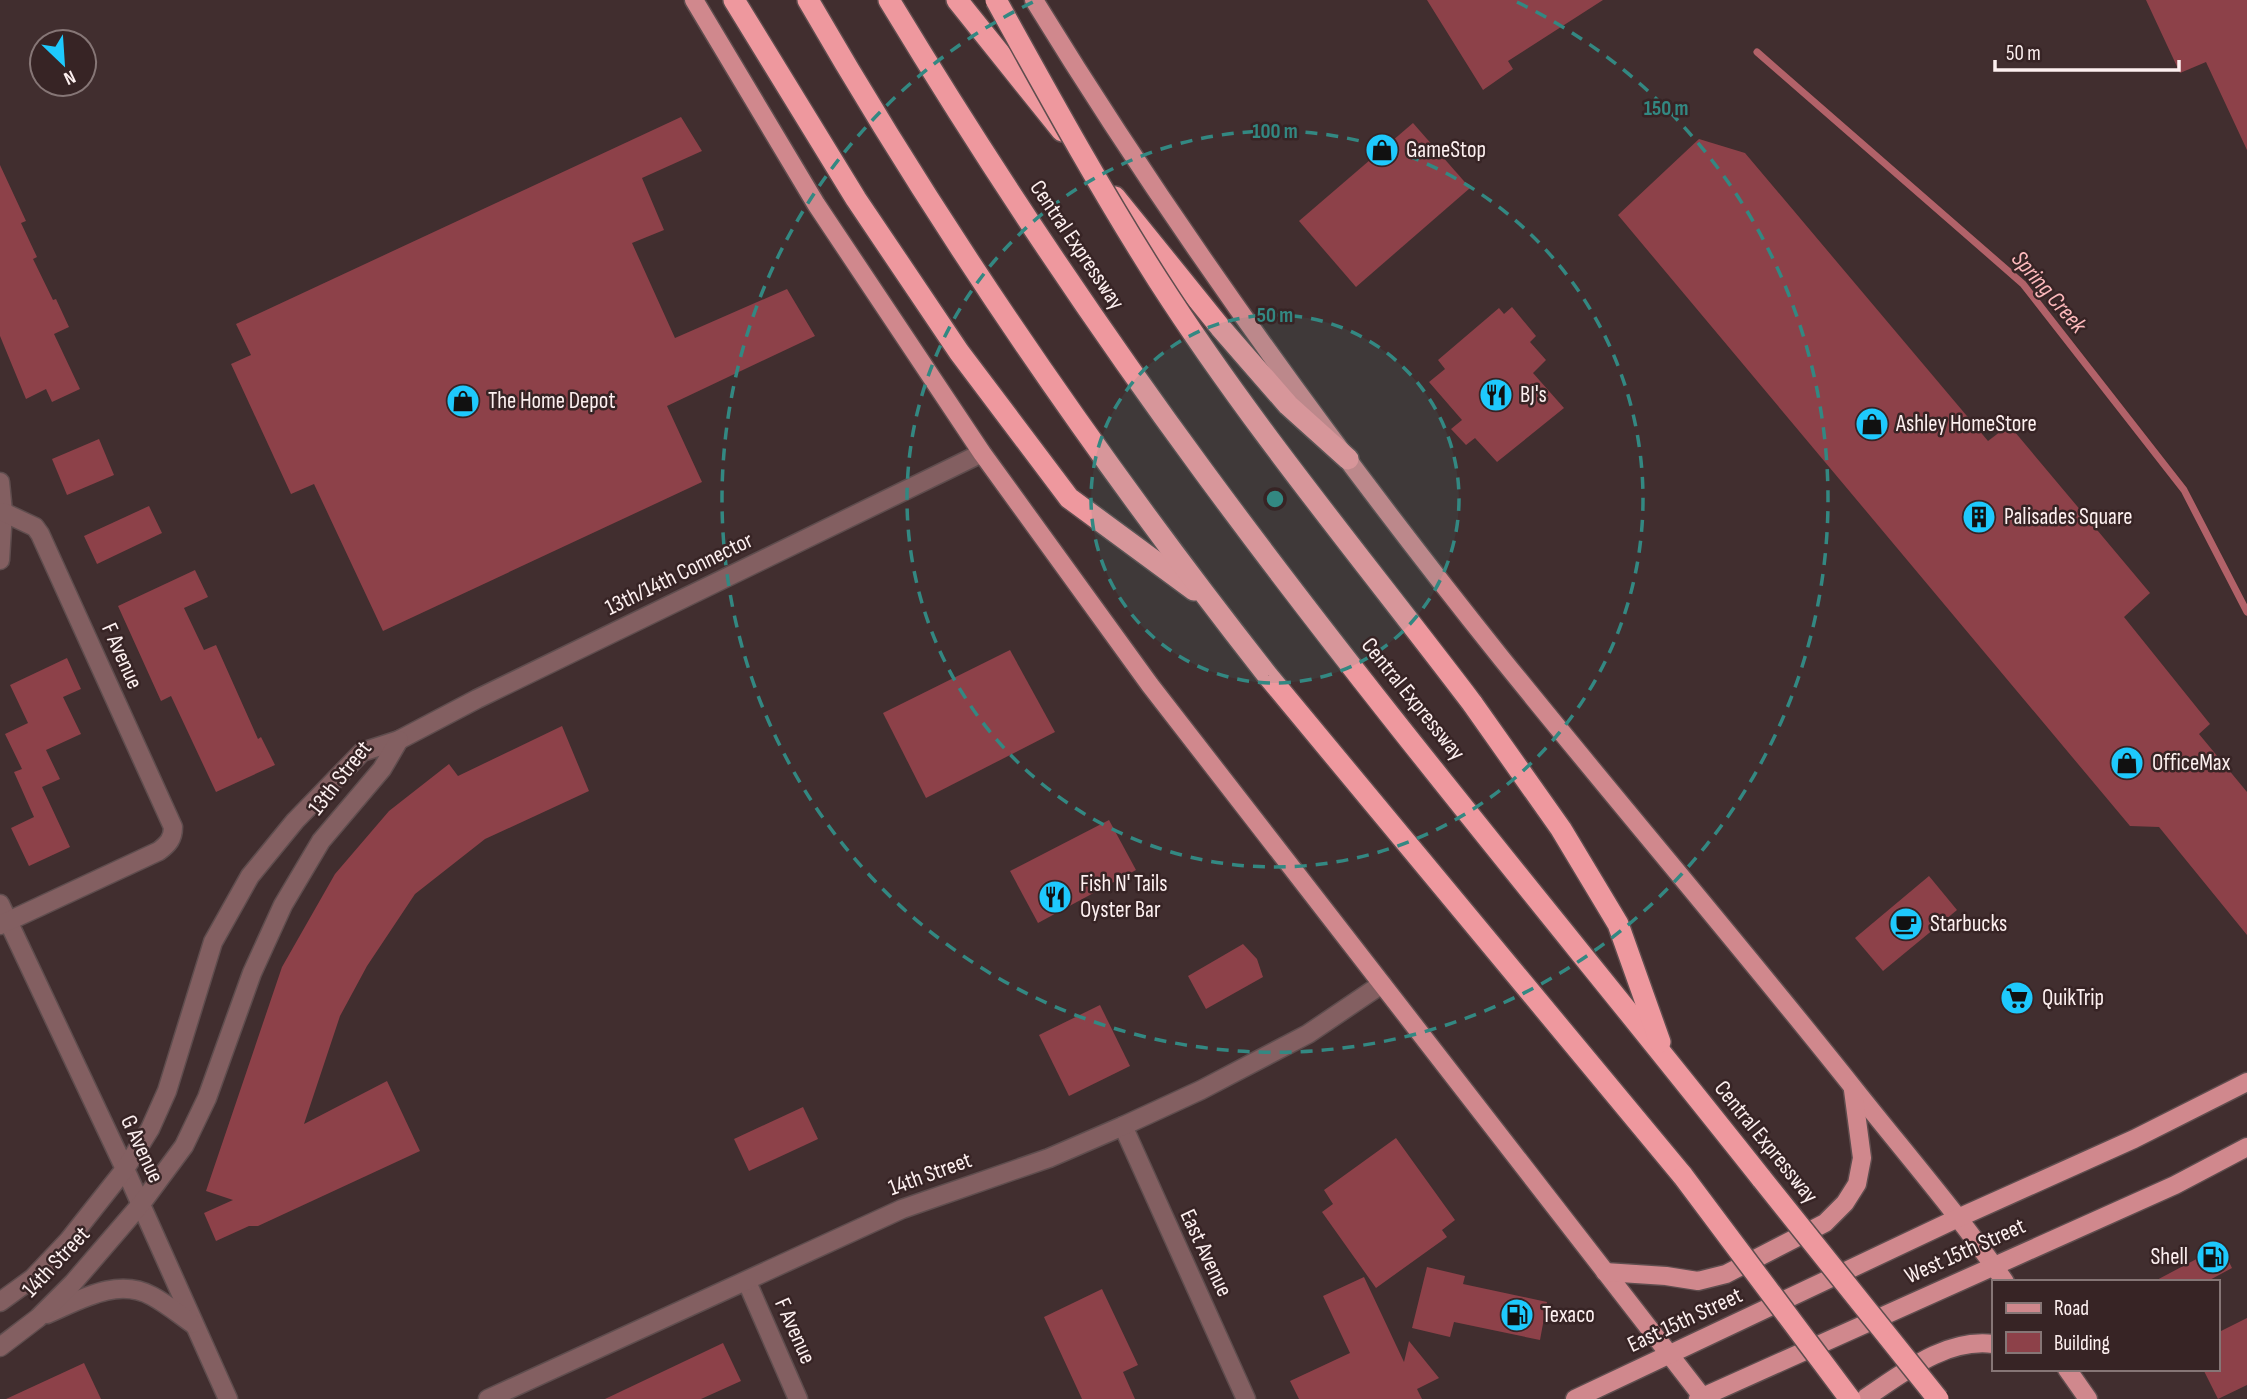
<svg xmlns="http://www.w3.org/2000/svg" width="2247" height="1399" viewBox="0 0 2247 1399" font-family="'Sofia Sans Condensed',sans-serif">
<rect width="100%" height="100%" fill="#412e2f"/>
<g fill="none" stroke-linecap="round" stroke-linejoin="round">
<polyline stroke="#b26269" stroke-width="7" points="1757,52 2023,284 2184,490 2247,612"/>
</g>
<g fill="#8d4149">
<polygon points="1427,0 1603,0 1508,61 1513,69 1483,90"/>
<polygon points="2146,0 2247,0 2247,150 2206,62 2180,73"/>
<polygon points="681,117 702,151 642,178 664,230 632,243 675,338 787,289 815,336 667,406 702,482 383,631 314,484 291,494 231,364 251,355 236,324"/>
<polygon points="1413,123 1470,188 1356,287 1299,221"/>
<polygon points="1699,139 1745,153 1988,441 2009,425 2150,593 2124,617 2210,724 2199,734 2247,792 2247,935 2159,827 2130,826 1618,215"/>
<polygon points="0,165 26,221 21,223 37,257 33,259 53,300 56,299 69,327 54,334 80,389 52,402 46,389 26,399 0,336"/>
<polygon points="1512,307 1536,336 1530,342 1546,360 1533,373 1564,408 1497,462 1475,438 1466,445 1451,429 1462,420 1429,382 1445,369 1438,360 1499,308 1504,314"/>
<polygon points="99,439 114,475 67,495 52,459"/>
<polygon points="149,506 162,533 97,564 84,536"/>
<polygon points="195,570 208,597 184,608 204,650 216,645 258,739 261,737 275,765 216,792 171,696 161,701 118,606"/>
<polygon points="1010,650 1055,732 926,798 883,713"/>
<polygon points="67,658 81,689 63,697 81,734 46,750 60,779 42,787 70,847 29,866 11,828 34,817 14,772 22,769 5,734 28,723 10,685"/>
<polygon points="562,726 589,791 485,839 415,894 367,966 340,1016 304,1124 387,1081 420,1151 258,1226 249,1226 216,1241 204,1213 233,1200 206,1191 282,967 335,874 389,811 449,764 458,776"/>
<polygon points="1109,820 1136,870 1038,923 1010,871"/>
<polygon points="1929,876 1957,910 1883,971 1855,938"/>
<polygon points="1243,944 1257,959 1263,977 1206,1009 1188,976"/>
<polygon points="1100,1005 1130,1066 1069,1096 1039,1035"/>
<polygon points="803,1107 818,1139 749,1171 734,1139"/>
<polygon points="1396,1138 1455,1220 1442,1230 1447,1237 1376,1288 1322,1212 1333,1204 1324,1190"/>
<polygon points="2221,1246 2232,1268 2206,1282 2153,1282"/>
<polygon points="1427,1267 1465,1276 1463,1284 1547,1302 1540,1340 1454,1322 1450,1337 1412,1328"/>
<polygon points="1364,1277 1404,1362 1409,1341 1439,1378 1417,1389 1422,1399 1299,1399 1290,1381 1350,1353 1323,1296"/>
<polygon points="1102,1289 1138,1365 1123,1372 1135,1399 1082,1399 1044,1317"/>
<polygon points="2247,1318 2247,1385 2218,1399 2203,1369 2217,1369 2217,1333"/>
<polygon points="723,1343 741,1381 701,1399 605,1399"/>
<polygon points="84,1363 101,1399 6,1399"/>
</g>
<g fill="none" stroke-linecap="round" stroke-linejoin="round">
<defs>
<g id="minor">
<polyline points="0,482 3,512 0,560"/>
<polyline points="0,904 125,1169 228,1399"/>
<path d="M 0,925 L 159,851 C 168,844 173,839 173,827 L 40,534 L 35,527 L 3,512"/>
<polyline points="1123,1126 1246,1399"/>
<polyline points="747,1282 798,1399"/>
<polyline points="0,1302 33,1278 68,1241 125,1169 150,1129 167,1091 213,942 250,876 295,821 362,752 399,740 477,699 982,453"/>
<path d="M 47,1314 C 80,1300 117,1277 152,1296 C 167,1304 180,1315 193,1324"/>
<polyline points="0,1347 38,1318 73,1283 141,1204 184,1146 207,1098 252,973 283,905 321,841 382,769 399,740"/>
<polyline points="488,1399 902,1209 1049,1158 1123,1126 1201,1090 1308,1034 1382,984"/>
</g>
<g id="major">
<polyline points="694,0 816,204 982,453 1150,685 1704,1399"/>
<path d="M 1034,0 C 1175,230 1334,449 1502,659 C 1619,804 1740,945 1856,1091 C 1906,1154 1959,1215 2005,1282"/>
<polyline points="1605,1272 1666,1276 1698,1281 1726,1274 1825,1223 1845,1203 1857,1184 1862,1158 1853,1090"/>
<polyline points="2067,1369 2088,1399"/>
<polyline points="1575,1399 1958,1218 2134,1139 2247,1082"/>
<polyline points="1698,1399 2175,1185 2247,1147"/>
<path d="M 1864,1399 C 1903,1373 1945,1338 1993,1344"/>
</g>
<g id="highway">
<polyline points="734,0 856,199 959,352 1069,498 1194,590"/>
<path d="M 808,0 C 944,236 1100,462 1268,676 L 1683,1176"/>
<path d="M 889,0 C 987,162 1092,320 1204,472 C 1382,714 1576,944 1762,1179"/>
<polyline points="957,0 1062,131"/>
<polyline points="1115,197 1220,327 1288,405 1348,459"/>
<polyline points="1472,703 1561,829 1618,924 1660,1042"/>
</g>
</defs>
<use href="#minor" stroke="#5f4d4e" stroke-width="21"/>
<use href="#major" stroke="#5f4d4e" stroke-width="21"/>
<use href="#highway" stroke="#5f4d4e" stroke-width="24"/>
<use href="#minor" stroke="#835f61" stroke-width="18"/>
<use href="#major" stroke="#d0888d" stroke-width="18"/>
<use href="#highway" stroke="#ee989e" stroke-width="21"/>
<defs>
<g id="highway-bridge">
<path d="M 996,0 C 1048,94 1100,189 1158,280 C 1253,428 1366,563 1472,703"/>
<polyline points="1683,1176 1850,1399"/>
<polyline points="1762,1179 1938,1399"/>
</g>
</defs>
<use href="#highway-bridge" stroke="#5f4d4e" stroke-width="24" stroke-linecap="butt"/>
<use href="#highway-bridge" stroke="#ee989e" stroke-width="21"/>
</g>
<circle cx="1275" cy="499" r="184" fill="#338882" fill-opacity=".12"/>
<g fill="none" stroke="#338882" stroke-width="3.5" stroke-dasharray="12 9">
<circle cx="1275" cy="499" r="184"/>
<circle cx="1275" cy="499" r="368"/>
<path d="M1517 2A553 553 0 1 1 1033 2"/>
</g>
<defs>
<symbol id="shop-disc" viewBox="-11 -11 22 22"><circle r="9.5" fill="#1ec9fd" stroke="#372425"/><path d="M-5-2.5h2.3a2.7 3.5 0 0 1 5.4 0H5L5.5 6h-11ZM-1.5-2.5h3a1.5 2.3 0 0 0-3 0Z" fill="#111"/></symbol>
<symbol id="restaurant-disc" viewBox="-11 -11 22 22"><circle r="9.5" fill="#1ec9fd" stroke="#372425"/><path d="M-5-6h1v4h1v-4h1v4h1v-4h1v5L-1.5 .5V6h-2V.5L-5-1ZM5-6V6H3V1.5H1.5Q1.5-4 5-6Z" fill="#111"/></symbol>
<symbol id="building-disc" viewBox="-11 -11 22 22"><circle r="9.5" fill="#1ec9fd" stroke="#372425"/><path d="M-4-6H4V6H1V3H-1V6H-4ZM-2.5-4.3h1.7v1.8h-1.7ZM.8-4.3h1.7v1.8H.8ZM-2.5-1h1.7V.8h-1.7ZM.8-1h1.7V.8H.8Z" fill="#111"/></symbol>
<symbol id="cafe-disc" viewBox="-11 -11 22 22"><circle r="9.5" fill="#1ec9fd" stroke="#372425"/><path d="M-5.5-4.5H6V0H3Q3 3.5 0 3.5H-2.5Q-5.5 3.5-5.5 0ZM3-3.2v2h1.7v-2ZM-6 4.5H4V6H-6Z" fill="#111"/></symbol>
<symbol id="supermarket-disc" viewBox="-11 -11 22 22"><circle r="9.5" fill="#1ec9fd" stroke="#372425"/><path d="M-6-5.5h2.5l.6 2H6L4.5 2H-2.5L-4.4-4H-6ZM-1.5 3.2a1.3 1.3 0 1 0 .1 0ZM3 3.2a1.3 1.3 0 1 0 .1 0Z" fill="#111"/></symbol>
<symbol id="fuel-disc" viewBox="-11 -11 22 22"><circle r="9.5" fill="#1ec9fd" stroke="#372425"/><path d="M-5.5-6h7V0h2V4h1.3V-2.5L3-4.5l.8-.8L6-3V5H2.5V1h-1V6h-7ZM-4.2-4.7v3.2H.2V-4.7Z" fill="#111"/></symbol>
</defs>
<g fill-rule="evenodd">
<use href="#shop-disc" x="1363" y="131" width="38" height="38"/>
<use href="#restaurant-disc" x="1477" y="376" width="38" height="38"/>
<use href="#shop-disc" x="444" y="382" width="38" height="38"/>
<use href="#shop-disc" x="1853" y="405" width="38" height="38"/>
<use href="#building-disc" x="1960" y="498" width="38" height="38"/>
<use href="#shop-disc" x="2108" y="744" width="38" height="38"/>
<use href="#restaurant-disc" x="1036" y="878" width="38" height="38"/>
<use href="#cafe-disc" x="1887" y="905" width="38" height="38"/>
<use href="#supermarket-disc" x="1998" y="979" width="38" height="38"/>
<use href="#fuel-disc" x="2194" y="1238" width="38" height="38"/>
<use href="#fuel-disc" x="1498" y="1296" width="38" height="38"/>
</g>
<g text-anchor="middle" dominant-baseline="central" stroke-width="5" stroke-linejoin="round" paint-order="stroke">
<g font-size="23" fill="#fdf0f0" stroke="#372425" text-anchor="start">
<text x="1406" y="150">GameStop</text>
<text x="1520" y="395">BJ's</text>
<text x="488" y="401">The Home Depot</text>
<text x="1896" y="424">Ashley HomeStore</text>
<text x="2004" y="517">Palisades Square</text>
<text x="2152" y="763">OfficeMax</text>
<text x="1080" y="884">Fish N' Tails<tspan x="1080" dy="26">Oyster Bar</tspan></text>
<text x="1930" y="924">Starbucks</text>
<text x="2042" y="998">QuikTrip</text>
<text x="2188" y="1257" text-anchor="end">Shell</text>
<text x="1542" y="1315">Texaco</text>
</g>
<g font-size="23" fill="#fdf0f0" stroke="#372425">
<text transform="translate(1077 245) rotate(56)">Central Expressway</text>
<text transform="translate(679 574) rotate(-26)">13th/14th Connector</text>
<text transform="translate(122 656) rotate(66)">F Avenue</text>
<text transform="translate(1413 699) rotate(51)">Central Expressway</text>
<text transform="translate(340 778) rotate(-52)">13th Street</text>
<text transform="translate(1766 1142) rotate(51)">Central Expressway</text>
<text transform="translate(142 1149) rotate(65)">G Avenue</text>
<text transform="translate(930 1174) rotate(-20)">14th Street</text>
<text transform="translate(1965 1251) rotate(-24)">West 15th Street</text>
<text transform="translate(1206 1253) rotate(65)">East Avenue</text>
<text transform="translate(56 1262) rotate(-47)">14th Street</text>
<text transform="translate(1685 1320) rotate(-25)">East 15th Street</text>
<text transform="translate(795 1331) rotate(66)">F Avenue</text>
</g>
<g font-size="24" font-style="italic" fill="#fdb9bc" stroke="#372425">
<text transform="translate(2049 292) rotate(49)">Spring Creek</text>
</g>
</g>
<circle cx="1275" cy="499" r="10" fill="#338882" stroke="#372425" stroke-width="3.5"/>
<g font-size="21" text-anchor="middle" font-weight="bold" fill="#338882" stroke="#372425" stroke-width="5" stroke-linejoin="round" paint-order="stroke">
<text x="1666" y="115">150 m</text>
<text x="1275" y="138">100 m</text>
<text x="1275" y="322">50 m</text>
</g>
<rect x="1992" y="1280" width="228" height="91" fill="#372425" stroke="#867676" stroke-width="2"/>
<rect x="2006" y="1303" width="35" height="10" fill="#d0888d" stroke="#867676" stroke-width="2"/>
<text x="2054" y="1315" font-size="21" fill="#fdf0f0">Road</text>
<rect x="2006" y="1332" width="35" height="21" fill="#8d4149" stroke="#867676" stroke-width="2"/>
<text x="2054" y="1350" font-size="21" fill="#fdf0f0">Building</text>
<g transform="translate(63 63) rotate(155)"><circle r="33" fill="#372425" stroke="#867676" stroke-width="2"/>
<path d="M0-5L12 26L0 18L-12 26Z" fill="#1ec9fd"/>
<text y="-10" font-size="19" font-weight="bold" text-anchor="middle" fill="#fdf0f0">N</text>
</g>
<path d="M1995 60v10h184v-10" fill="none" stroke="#fdf0f0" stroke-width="3.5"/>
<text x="2006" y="60" font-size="21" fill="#fdf0f0" stroke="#372425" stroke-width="5" paint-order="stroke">50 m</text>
</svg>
